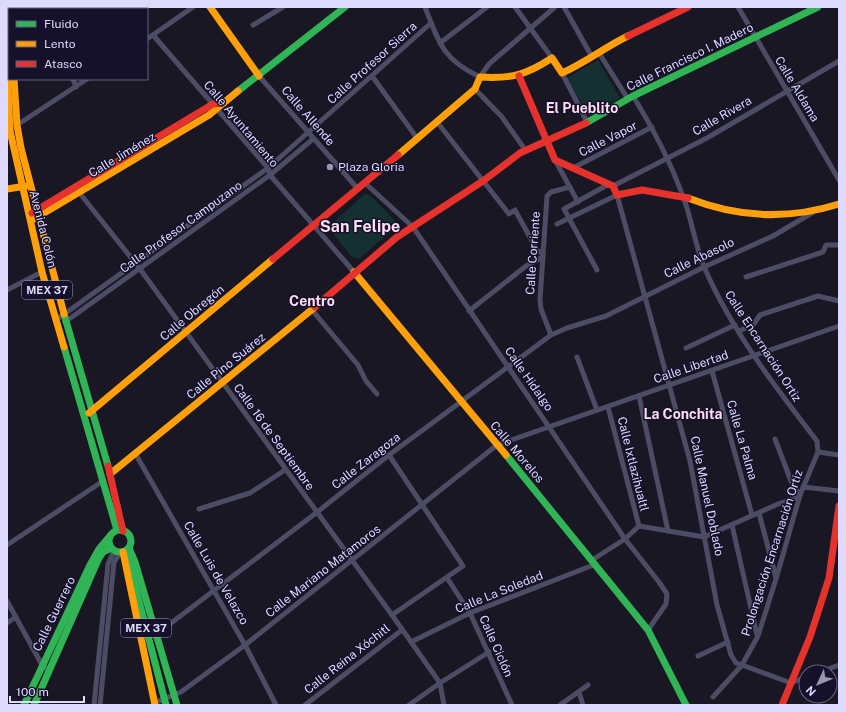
<svg xmlns="http://www.w3.org/2000/svg" width="846" height="712" viewBox="0 0 846 712" font-family="'Public Sans',sans-serif">
<rect width="100%" height="100%" fill="#191724"/>
<g fill="#153030">
<polygon points="598,60 620,98 589,116 567,78"/>
<polygon points="365,194 370,195 397,223 397,226 359,259 351,256 328,227"/>
</g>
<g fill="none" stroke-linecap="round" stroke-linejoin="round">
<g stroke="#4d4c65" stroke-width="5">
<polyline points="91,7 92,9"/>
<path d="M 425,7 C 439,43 443,60 480,77 L 489,64 L 555,7"/>
<polyline points="515,7 552,58"/>
<polyline points="564,7 592,57"/>
<polyline points="738,7 839,180"/>
<polyline points="64,9 67,7"/>
<polyline points="253,25 283,7"/>
<polyline points="153,35 268,168 270,175 354,272"/>
<polyline points="147,39 193,7"/>
<polyline points="440,43 487,7"/>
<polyline points="599,53 628,99"/>
<polyline points="562,73 587,122"/>
<polyline points="259,76 358,189"/>
<polyline points="372,76 417,138"/>
<polyline points="73,79 76,87"/>
<polyline points="475,89 502,117 526,151"/>
<path d="M 633,96 C 653,128 670,161 683,196 C 692,220 695,246 705,269 C 732,331 776,388 817,441 L 818,452 L 800,495 L 776,579 L 758,636 L 742,665 L 713,697"/>
<polyline points="437,122 509,214 515,210 537,250 543,254"/>
<polyline points="17,125 87,79"/>
<polyline points="555,160 578,202"/>
<polyline points="573,168 652,127"/>
<polyline points="365,183 413,227 625,539 659,582 667,594 666,604 648,630"/>
<polyline points="613,186 707,138 839,61"/>
<polyline points="78,191 140,269 392,615 440,683 444,705"/>
<polyline points="557,224 617,195 690,461 717,605 731,655 736,663 742,665 791,683 806,677"/>
<polyline points="597,270 564,209 609,184"/>
<polyline points="746,277 823,252 826,245 839,245"/>
<polyline points="7,290 42,272"/>
<polyline points="312,310 358,365 366,381 377,394"/>
<polyline points="469,311 526,266 543,257"/>
<polyline points="56,320 268,168 431,23"/>
<polyline points="65,322 270,175 313,139"/>
<polyline points="739,331 753,325 760,315 818,296 839,301"/>
<polyline points="551,335 541,309 540,300 547,196 551,192 570,187"/>
<polyline points="686,348 735,325"/>
<polyline points="577,357 597,410"/>
<polyline points="712,371 752,515"/>
<polyline points="639,396 668,531"/>
<polyline points="608,407 639,526"/>
<polyline points="775,439 791,481 800,495"/>
<polyline points="818,452 839,455"/>
<polyline points="135,453 245,645 276,705"/>
<polyline points="389,455 463,566 392,615"/>
<polyline points="803,487 839,491"/>
<polyline points="199,509 250,493 285,470"/>
<polyline points="759,513 776,578"/>
<polyline points="732,525 757,635"/>
<polyline points="639,526 704,537 778,504 799,497"/>
<polyline points="7,545 103,481"/>
<polyline points="592,560 625,539 639,526"/>
<polyline points="447,578 470,613 512,705"/>
<polyline points="7,601 42,665 49,671"/>
<polyline points="7,623 16,617"/>
<polyline points="154,636 316,513 389,455 551,335 567,328 606,316 704,267 773,236 812,213"/>
<polyline points="411,642 470,613 596,564"/>
<polyline points="698,656 728,642"/>
<polyline points="820,672 839,665"/>
<polyline points="579,692 583,705"/>
<polyline points="154,703 181,692 245,645 497,445 839,326"/>
<polyline points="94,705 108,564 114,551"/>
<polyline points="100,705 114,562 120,553"/>
<polyline points="305,705 402,630"/>
<polyline points="409,705 440,683 489,652"/>
<polyline points="560,705 588,685"/>
</g>
<g stroke="#30b455" stroke-width="7">
<polyline points="16,7 16,9"/>
<polyline points="238,91 345,7"/>
<polyline points="586,123 633,96 818,7"/>
<polyline points="64,314 108,466"/>
<polyline points="64,347 117,530"/>
<polyline points="506,455 648,630 686,705"/>
<circle cx="120" cy="541" r="11"/>
<polyline points="129,548 135,562 177,705"/>
<polyline points="126,551 166,705"/>
<polyline points="24,705 90,565 99,549 110,536"/>
<polyline points="34,705 98,560 103,552 111,548"/>
</g>
<g stroke="#ff9f0a" stroke-width="7">
<polyline points="210,7 259,76"/>
<polyline points="9,43 7,67 10,131 42,272 64,347"/>
<polyline points="14,79 17,125 21,148 64,314"/>
<path d="M 398,155 L 475,89 L 480,77 C 511,79 526,75 552,58 L 562,73 C 585,63 605,47 628,36"/>
<polyline points="7,189 26,186"/>
<path d="M 688,198 C 738,218 788,220 839,204"/>
<polyline points="34,219 209,115 238,91"/>
<polyline points="354,272 506,455"/>
<polyline points="89,413 273,259"/>
<polyline points="110,474 315,307"/>
<polyline points="123,552 155,705"/>
</g>
<g stroke="#e5322d" stroke-width="7">
<polyline points="8,7 9,22"/>
<polyline points="628,36 688,7"/>
<polyline points="519,76 555,160 613,186 617,195 642,190 688,198"/>
<polyline points="32,213 213,104 222,103"/>
<polyline points="273,259 398,155"/>
<polyline points="315,307 397,237 483,181 520,153 586,123"/>
<polyline points="108,466 123,531"/>
<polyline points="782,705 810,637 829,578 839,506"/>
</g>
</g>
<circle fill="#9996b2" stroke="#15112a" stroke-width="1.5" cx="330" cy="167" r="4"/>
<g text-anchor="middle" dominant-baseline="central" stroke-width="3" stroke-linejoin="round" paint-order="stroke">
<g fill="#15112a" stroke="#a29ebe" stroke-width="1">
<rect x="22" y="281" width="50" height="18" rx="3"/>
<rect x="121" y="619" width="50" height="18" rx="3"/>
</g>
<g font-size="11" font-weight="bold" fill="#dedafe">
<text x="47" y="290">MEX 37</text>
<text x="146" y="628">MEX 37</text>
</g>
<g font-size="12" fill="#dedafe" stroke="#15112a">
<text transform="translate(690 57) rotate(-26)">Calle Francisco I. Madero</text>
<text transform="translate(372 63) rotate(-42)">Calle Profesor Sierra</text>
<text transform="translate(797 89) rotate(59)">Calle Aldama</text>
<text transform="translate(308 116) rotate(49)">Calle Allende</text>
<text transform="translate(722 116) rotate(-30)">Calle Rivera</text>
<text transform="translate(241 124) rotate(50)">Calle Ayuntamiento</text>
<text transform="translate(608 139) rotate(-27)">Calle Vapor</text>
<text transform="translate(122 155) rotate(-31)">Calle Jiménez</text>
<text transform="translate(181 227) rotate(-36)">Calle Profesor Campuzano</text>
<text transform="translate(43 229) rotate(76)">Avenida Colón</text>
<text transform="translate(533 253) rotate(-86)">Calle Corriente</text>
<text transform="translate(699 258) rotate(-26)">Calle Abasolo</text>
<text transform="translate(192 313) rotate(-40)">Calle Obregón</text>
<text transform="translate(763 346) rotate(57)">Calle Encarnación Ortiz</text>
<text transform="translate(226 366) rotate(-39)">Calle Pino Suárez</text>
<text transform="translate(691 367) rotate(-19)">Calle Libertad</text>
<text transform="translate(529 379) rotate(55)">Calle Hidalgo</text>
<text transform="translate(274 437) rotate(54)">Calle 16 de Septiembre</text>
<text transform="translate(742 440) rotate(74)">Calle La Palma</text>
<text transform="translate(517 452) rotate(50)">Calle Morelos</text>
<text transform="translate(366 461) rotate(-38)">Calle Zaragoza</text>
<text transform="translate(633 464) rotate(76)">Calle Ixtlazihualtl</text>
<text transform="translate(707 496) rotate(78)">Calle Manuel Doblado</text>
<text transform="translate(772 553) rotate(-72)">Prolongación Encarnación Ortiz</text>
<text transform="translate(323 571) rotate(-38)">Calle Mariano Matamoros</text>
<text transform="translate(216 573) rotate(60)">Calle Luis de Velazco</text>
<text transform="translate(499 592) rotate(-22)">Calle La Soledad</text>
<text transform="translate(54 614) rotate(-64)">Calle Guerrero</text>
<text transform="translate(496 646) rotate(66)">Calle Ciclón</text>
<text transform="translate(347 659) rotate(-38)">Calle Reina Xóchitl</text>
</g>
<g font-size="12" fill="#dedafe" stroke="#15112a" text-anchor="start">
<text x="338" y="167">Plaza Gloria</text>
</g>
<g font-size="14" font-weight="bold" fill="#fedcf3" stroke="#15112a">
<text x="582" y="108">El Pueblito</text>
<text x="312" y="301">Centro</text>
<text x="683" y="414">La Conchita</text>
</g>
<g font-size="16" font-weight="bold" fill="#fedcf3" stroke="#15112a">
<text x="360" y="226">San Felipe</text>
</g>
</g>
<rect width="846" height="712" fill="none" stroke="#dedafe" stroke-width="16"/>
<rect x="8" y="8" width="140" height="72" fill="#15112a" stroke="#65617f"/>
<rect x="16" y="21" width="20" height="6" fill="#30b455" stroke="#65617f"/>
<text x="44" y="28" font-size="12" fill="#dedafe">Fluido</text>
<rect x="16" y="41" width="20" height="6" fill="#ff9f0a" stroke="#65617f"/>
<text x="44" y="48" font-size="12" fill="#dedafe">Lento</text>
<rect x="16" y="61" width="20" height="6" fill="#e5322d" stroke="#65617f"/>
<text x="44" y="68" font-size="12" fill="#dedafe">Atasco</text>
<g transform="translate(818 684) rotate(226)"><circle r="19" fill="#15112a" stroke="#65617f"/>
<path d="M0-3L7 15L0 10L-7 15Z" fill="#9996b2"/>
<text y="-6" font-size="11" font-weight="bold" text-anchor="middle" fill="#dedafe">N</text>
</g>
<path d="M10 696v6h74v-6" fill="none" stroke="#dedafe" stroke-width="2"/>
<text x="16" y="696" font-size="12" fill="#dedafe" stroke="#15112a" stroke-width="3" paint-order="stroke">100 m</text>
</svg>
